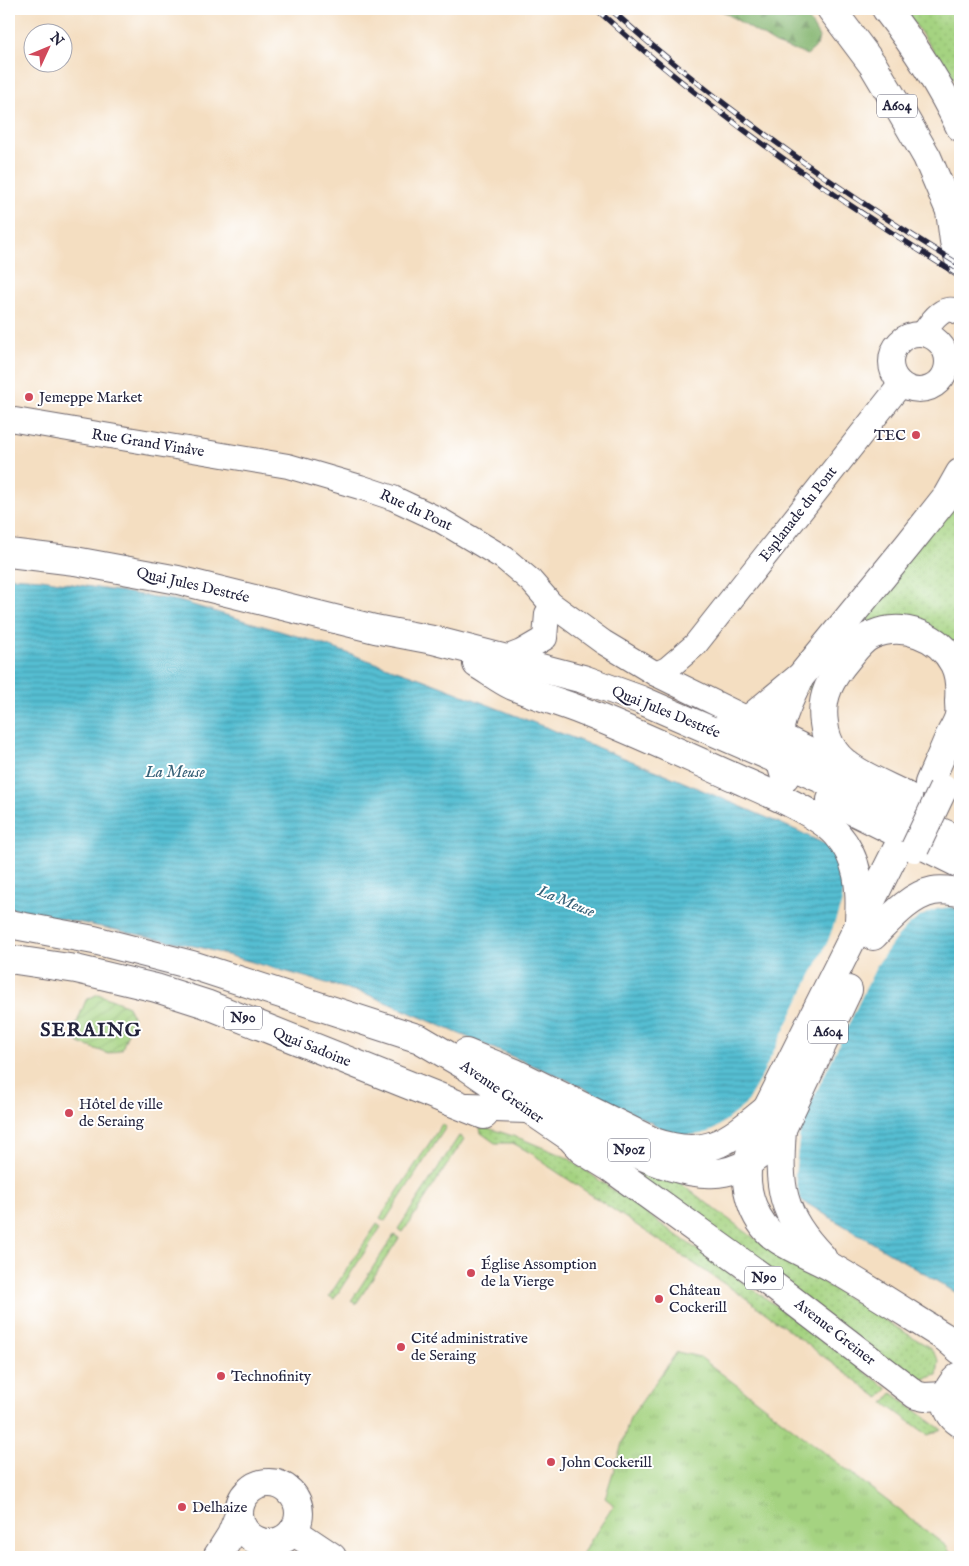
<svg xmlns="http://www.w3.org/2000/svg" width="969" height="1566" viewBox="0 0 969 1566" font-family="'IM FELL English',serif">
<defs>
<pattern id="grass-dots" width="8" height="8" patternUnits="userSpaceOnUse" patternTransform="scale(1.25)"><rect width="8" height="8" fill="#a5d381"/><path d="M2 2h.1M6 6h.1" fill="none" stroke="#8eb570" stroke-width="1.8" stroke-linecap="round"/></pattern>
<pattern id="forest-firs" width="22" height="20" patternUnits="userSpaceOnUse" patternTransform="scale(1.25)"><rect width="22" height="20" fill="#84b56f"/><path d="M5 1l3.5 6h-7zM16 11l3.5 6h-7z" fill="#6c935c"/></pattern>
<pattern id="park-tufts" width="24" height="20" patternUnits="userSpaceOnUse" patternTransform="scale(1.25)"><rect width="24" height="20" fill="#a5d381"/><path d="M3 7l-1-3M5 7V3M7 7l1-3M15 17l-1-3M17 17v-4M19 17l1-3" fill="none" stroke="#8eb570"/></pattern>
<pattern id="garden-furrows" width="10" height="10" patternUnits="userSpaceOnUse" patternTransform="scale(1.25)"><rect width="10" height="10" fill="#a5d381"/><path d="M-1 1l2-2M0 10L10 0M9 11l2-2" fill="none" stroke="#8eb570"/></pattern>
<pattern id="water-rules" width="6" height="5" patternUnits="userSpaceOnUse" patternTransform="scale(1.25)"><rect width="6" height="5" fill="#55bed2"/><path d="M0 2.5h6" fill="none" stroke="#469aac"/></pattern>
</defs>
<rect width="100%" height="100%" fill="#fff"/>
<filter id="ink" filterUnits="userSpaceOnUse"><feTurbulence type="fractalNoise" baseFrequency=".02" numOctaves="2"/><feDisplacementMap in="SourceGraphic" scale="10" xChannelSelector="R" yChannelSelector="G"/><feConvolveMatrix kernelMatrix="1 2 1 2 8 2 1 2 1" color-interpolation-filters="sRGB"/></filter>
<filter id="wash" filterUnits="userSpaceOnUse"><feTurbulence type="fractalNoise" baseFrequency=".0096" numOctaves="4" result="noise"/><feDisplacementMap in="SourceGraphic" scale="20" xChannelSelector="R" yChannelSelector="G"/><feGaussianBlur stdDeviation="1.12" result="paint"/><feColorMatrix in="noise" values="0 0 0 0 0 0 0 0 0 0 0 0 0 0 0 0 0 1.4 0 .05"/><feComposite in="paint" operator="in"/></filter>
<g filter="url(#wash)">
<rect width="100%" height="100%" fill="#f4dec1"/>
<g fill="url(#grass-dots)" stroke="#647a5e">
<polygon points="904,9 960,9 960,88"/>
<polygon points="960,492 960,660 913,624 812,691 808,688"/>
<polygon points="442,1124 446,1127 385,1221 380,1218"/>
<polygon points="480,1128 488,1128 522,1139 568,1158 771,1302 888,1389 879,1398 747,1299 548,1166 536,1156 513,1143 495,1143 481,1133"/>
<polygon points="573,1131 653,1163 766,1247 777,1251 835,1290 929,1347 939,1360 937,1375 924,1379 911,1377"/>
<polygon points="459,1136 464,1139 403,1232 398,1229"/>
<polygon points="377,1224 381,1227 334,1299 329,1296"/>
<polygon points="394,1235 399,1238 356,1304 351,1301"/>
<polygon points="892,1393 942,1430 928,1435 884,1403"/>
</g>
<polygon fill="url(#forest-firs)" stroke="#536c55" points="719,9 797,9 811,23 819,37 817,46 807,55 776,44"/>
<polygon fill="url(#park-tufts)" stroke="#647a5e" points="677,1352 700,1357 946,1546 953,1557 587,1557 582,1554 614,1505 605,1498 630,1418"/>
<polygon fill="url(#garden-furrows)" stroke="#647a5e" points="98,994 128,1006 133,1018 122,1049 109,1054 79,1043 74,1030 86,1000"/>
<polygon fill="url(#water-rules)" stroke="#3c7086" points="9,577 41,579 179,601 310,640 422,679 660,772 798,831 960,911 960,1295 801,1200 675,1135 574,1083 369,995 199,947 9,908"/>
<polygon fill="#f4dec1" points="827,843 956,906 937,909 921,916 909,925 894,941 877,965 810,1105 800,1131 795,1175 801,1203 667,1133 685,1136 701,1134 714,1130 745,1105 760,1079 828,941 841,905 844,888 839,865"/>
</g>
<g filter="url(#ink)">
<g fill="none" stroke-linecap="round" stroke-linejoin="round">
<defs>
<g id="minor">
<circle cx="919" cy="362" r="28"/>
<path d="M 923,334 C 931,322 943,302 960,313"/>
<polyline points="9,419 288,466 360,487 393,498 440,520 504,558 531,581 551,604 603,642 656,674 813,751 846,778"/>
<polyline points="503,659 521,652 545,638 547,614"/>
<polyline points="656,674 667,669 695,645 901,384"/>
</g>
<g id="major">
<path d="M 9,553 L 75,561 L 178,580 L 375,629 L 433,640 L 583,679 L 641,700 L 854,793 C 891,806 924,826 960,840"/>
<path d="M 477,664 C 489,671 500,680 513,686 C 534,695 556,701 577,709 C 631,730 684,755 738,779 C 765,791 818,813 837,834 C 859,859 861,889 859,920"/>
<path d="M 908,797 C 886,785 848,772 834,751 C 828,743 825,733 824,723 C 820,696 831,678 848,658 C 855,649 862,639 872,635 C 902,622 939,635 954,664 C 960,676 960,688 959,701 C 959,706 960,712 959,716 C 957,723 952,731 949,737 C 943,752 936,767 929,783"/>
<polyline points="831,800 960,864"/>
<path d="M 901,841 L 767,1109 C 760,1127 751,1145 748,1163 C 743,1190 755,1225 779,1240 C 796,1251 815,1258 833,1268 C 871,1290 909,1315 946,1338 L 960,1350"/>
<polyline points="9,924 94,940 192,965 420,1039 466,1066 571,1138 582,1150 611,1168 766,1280 916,1395 924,1397 946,1396"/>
<path d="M 873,936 C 890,919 909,896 933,891 C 942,889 951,891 960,892"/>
<polyline points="9,959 76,969 156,988 206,1004 484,1115"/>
<path d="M 466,1053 L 515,1073 L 654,1142 C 706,1160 727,1142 766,1110"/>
<path d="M 468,1107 L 527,1109 L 544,1113 C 573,1124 600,1138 628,1150 C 689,1177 739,1192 782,1129 L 848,990"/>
<path d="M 782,1129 C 778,1186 780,1214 822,1257"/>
<path d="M 960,1376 C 943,1388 941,1411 960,1423"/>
<circle cx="269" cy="1513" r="30"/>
<polyline points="293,1531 332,1557"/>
<polyline points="217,1557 231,1535 239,1515"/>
</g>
<g id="highway">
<polyline points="831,9 873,65 901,112 927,157 950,211 960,225"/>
<path d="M 886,9 C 914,45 940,85 960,127"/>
<polyline points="950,211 954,241 960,263"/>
<polyline points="959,716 960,713"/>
<polyline points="716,732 748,720 801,676 909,544 947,496 960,473"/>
<path d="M 785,777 C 772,737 780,718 798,682"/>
</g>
</defs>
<use href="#minor" stroke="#6c646a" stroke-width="26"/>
<use href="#major" stroke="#6c646a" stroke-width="30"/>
<use href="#highway" stroke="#6c646a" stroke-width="30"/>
<use href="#minor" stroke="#fff" stroke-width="24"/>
<use href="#major" stroke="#fff" stroke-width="28"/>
<use href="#highway" stroke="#fff" stroke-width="28"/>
<defs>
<g id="rail">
<path d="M 596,9 C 708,110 832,197 960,276"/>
<path d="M 610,9 C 718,105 837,190 960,265"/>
</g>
</defs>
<use href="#rail" stroke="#22223b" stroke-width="5.5"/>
<use href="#rail" stroke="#fff" stroke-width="4" stroke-dasharray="11" stroke-linecap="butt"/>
<defs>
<polyline id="major-bridge" points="915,848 943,789"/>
</defs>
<use href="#major-bridge" stroke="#6c646a" stroke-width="30" stroke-linecap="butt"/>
<use href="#major-bridge" stroke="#fff" stroke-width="28"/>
</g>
</g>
<g fill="#d1495b" stroke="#fff" stroke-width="2">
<circle cx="29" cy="397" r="5"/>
<circle cx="916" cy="435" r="5"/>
<circle cx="69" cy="1113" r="5"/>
<circle cx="471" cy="1273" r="5"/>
<circle cx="659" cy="1299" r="5"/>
<circle cx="401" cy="1347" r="5"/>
<circle cx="221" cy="1376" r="5"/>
<circle cx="551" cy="1462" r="5"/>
<circle cx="182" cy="1507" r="5"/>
</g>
<g text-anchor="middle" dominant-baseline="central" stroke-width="4" stroke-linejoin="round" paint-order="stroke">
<g fill="#fff" stroke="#646476" stroke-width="1">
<rect x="877" y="94.5" width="40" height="23" rx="4"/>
<rect x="224" y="1006.5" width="38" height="23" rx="4"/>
<rect x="808" y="1020.5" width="40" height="23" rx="4"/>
<rect x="608" y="1138.5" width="42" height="23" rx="4"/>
<rect x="745" y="1266.5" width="38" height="23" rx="4"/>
</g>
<g font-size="14" font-weight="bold" fill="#22223b">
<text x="897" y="106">A604</text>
<text x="243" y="1018">N90</text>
<text x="828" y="1032">A604</text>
<text x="629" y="1150">N90z</text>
<text x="764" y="1278">N90</text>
</g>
<g font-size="15" fill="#22223b" stroke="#fff" text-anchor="start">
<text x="39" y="397">Jemeppe Market</text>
<text x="906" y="435" text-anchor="end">TEC</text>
<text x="79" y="1104">Hôtel de ville<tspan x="79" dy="17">de Seraing</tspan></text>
<text x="481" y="1264">Église Assomption<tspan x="481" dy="17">de la Vierge</tspan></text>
<text x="669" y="1290">Château<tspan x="669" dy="17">Cockerill</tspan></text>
<text x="411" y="1338">Cité administrative<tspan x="411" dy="17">de Seraing</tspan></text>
<text x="231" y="1376">Technofinity</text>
<text x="561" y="1462">John Cockerill</text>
<text x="192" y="1507">Delhaize</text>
</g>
<g font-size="15" fill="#22223b" stroke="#fff">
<text transform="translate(148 443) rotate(9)">Rue Grand Vinâve</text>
<text transform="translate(416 510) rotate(25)">Rue du Pont</text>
<text transform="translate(798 514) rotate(-52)">Esplanade du Pont</text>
<text transform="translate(193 585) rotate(13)">Quai Jules Destrée</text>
<text transform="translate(666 712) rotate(22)">Quai Jules Destrée</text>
<text transform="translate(312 1047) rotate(22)">Quai Sadoine</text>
<text transform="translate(502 1092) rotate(35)">Avenue Greiner</text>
<text transform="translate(835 1332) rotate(38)">Avenue Greiner</text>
</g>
<g font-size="16" font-style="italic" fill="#366077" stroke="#fff">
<text x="175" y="773">La Meuse</text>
<text transform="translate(566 902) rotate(22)">La Meuse</text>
</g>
<g font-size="20" font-weight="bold" letter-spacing="1" fill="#22223b" stroke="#fff">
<text x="91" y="1030">SERAING</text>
</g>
</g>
<rect width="969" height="1566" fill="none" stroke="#fff" stroke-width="30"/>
<g transform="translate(48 48) rotate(46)"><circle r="24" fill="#ffffff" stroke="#a7a7b1"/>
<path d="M0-4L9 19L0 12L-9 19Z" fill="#d1495b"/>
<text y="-8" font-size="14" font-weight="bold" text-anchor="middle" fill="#22223b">N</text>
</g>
</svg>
